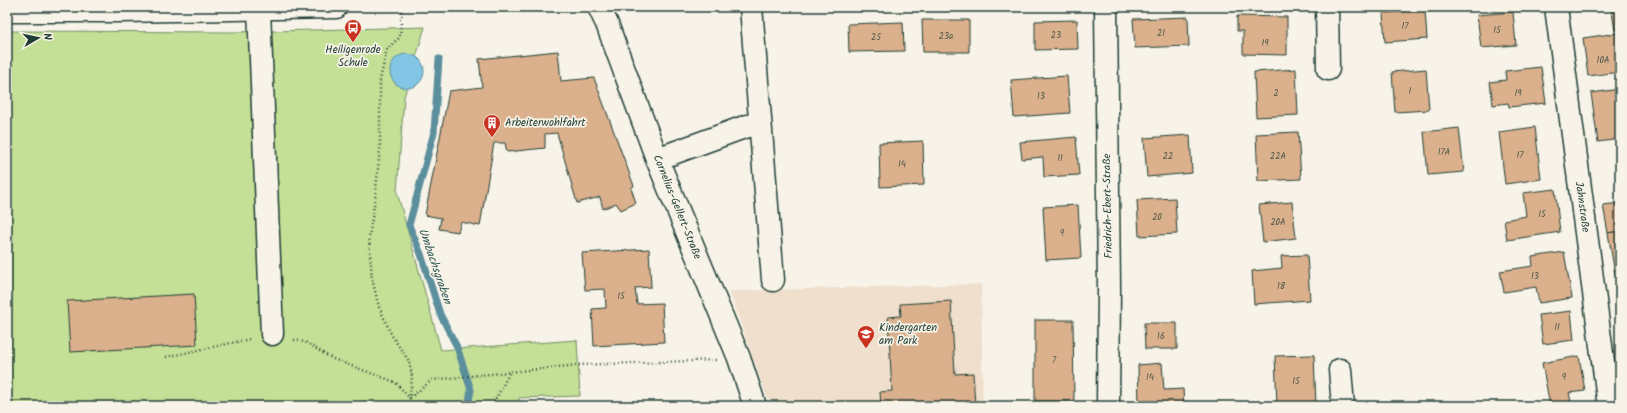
<svg xmlns="http://www.w3.org/2000/svg" width="1627" height="413" viewBox="0 0 1627 413" font-family="Kalam,sans-serif">
<rect width="100%" height="100%" fill="#f7f3e8"/>
<filter id="ink" filterUnits="userSpaceOnUse"><feTurbulence type="fractalNoise" baseFrequency=".025" numOctaves="2"/><feDisplacementMap in="SourceGraphic" scale="8" xChannelSelector="R" yChannelSelector="G"/><feConvolveMatrix kernelMatrix="1 2 1 2 8 2 1 2 1" color-interpolation-filters="sRGB"/></filter>
<g filter="url(#ink)">
<polygon fill="#efdfcc" points="981,284 983,406 770,406 729,291"/>
<polygon fill="#c4df96" stroke="#728e65" points="425,27 404,97 397,192 441,350 577,340 580,396 519,398 519,406 7,406 7,31 235,32"/>
<circle fill="#83c5e4" stroke="#5b8f9e" cx="407" cy="71" r="17"/>
<g fill="none" stroke-linecap="round" stroke-linejoin="round">
<polyline stroke="#5b8f9e" stroke-width="7" points="439,59 434,132 409,225 421,254 440,314 457,347 471,390 468,406"/>
</g>
<g fill="#dbb08c" stroke="#1f3d34">
<polygon points="1611,7 1620,7 1620,29 1615,30"/>
<polygon points="1425,10 1427,39 1385,42 1383,13"/>
<polygon points="1513,12 1516,45 1481,48 1477,15"/>
<polygon points="1237,16 1287,17 1287,55 1243,54 1243,31 1237,31"/>
<polygon points="1188,17 1189,46 1135,48 1133,19"/>
<polygon points="922,20 969,20 969,52 923,52"/>
<polygon points="1077,20 1078,49 1035,50 1035,21"/>
<polygon points="903,22 904,51 849,52 848,24"/>
<polygon points="1618,33 1620,48 1620,72 1588,76 1583,38"/>
<polygon points="558,51 561,81 594,78 634,186 631,188 636,203 621,210 616,203 603,209 600,197 577,203 557,133 545,134 545,148 507,152 505,143 494,143 480,226 461,222 458,232 439,229 441,218 425,215 449,91 482,87 479,59"/>
<polygon points="1541,67 1546,103 1509,107 1508,103 1493,105 1490,82 1506,80 1505,71"/>
<polygon points="1296,69 1298,115 1256,117 1254,72"/>
<polygon points="1426,69 1429,110 1395,112 1392,72"/>
<polygon points="1067,76 1070,113 1014,117 1011,80"/>
<polygon points="1620,89 1620,139 1598,142 1591,93"/>
<polygon points="1535,127 1541,179 1505,184 1499,132"/>
<polygon points="1459,128 1464,172 1428,175 1424,132"/>
<polygon points="1298,132 1301,179 1258,181 1256,134"/>
<polygon points="1190,135 1192,173 1147,177 1144,138"/>
<polygon points="1076,137 1079,175 1044,177 1043,157 1022,159 1020,142"/>
<polygon points="923,141 924,185 880,187 879,143"/>
<polygon points="1555,189 1560,232 1507,240 1504,220 1526,216 1523,193"/>
<polygon points="1175,198 1177,234 1139,236 1137,200"/>
<polygon points="1292,202 1296,238 1263,242 1259,205"/>
<polygon points="1620,203 1620,231 1608,233 1603,205"/>
<polygon points="1078,205 1081,258 1046,260 1043,207"/>
<polygon points="1620,231 1620,291 1618,291 1608,233"/>
<polygon points="649,249 651,287 635,288 637,304 662,303 664,342 594,346 592,309 606,308 605,289 585,290 582,253"/>
<polygon points="1564,252 1572,298 1539,303 1536,287 1504,292 1500,271 1533,266 1532,257"/>
<polygon points="1307,255 1310,300 1254,304 1252,271 1282,268 1281,256"/>
<polygon points="194,294 197,345 70,352 67,301"/>
<polygon points="951,301 955,374 973,373 975,406 881,406 880,392 892,391 888,317 901,316 900,304"/>
<polygon points="1571,311 1574,340 1543,344 1539,315"/>
<polygon points="1035,320 1073,320 1074,401 1035,401"/>
<polygon points="1144,323 1177,323 1177,349 1145,349"/>
<polygon points="1314,355 1316,406 1277,406 1275,356"/>
<polygon points="1579,356 1585,391 1569,393 1572,406 1550,406 1542,363"/>
<polygon points="1162,363 1164,390 1183,389 1184,406 1139,406 1138,365"/>
</g>
<g fill="none" stroke-linecap="round" stroke-linejoin="round">
<defs>
<g id="minor">
<polyline points="599,7 607,24 657,159 739,358 755,406"/>
<polyline points="751,7 773,280"/>
<polyline points="1106,7 1109,288 1108,406"/>
<polyline points="1327,7 1328,69"/>
<polyline points="1556,7 1609,406"/>
<polyline points="259,9 272,334"/>
<polyline points="7,11 121,11 336,7"/>
<polyline points="657,159 747,126 760,126"/>
<polyline points="1340,370 1343,406"/>
</g>
</defs>
<use href="#minor" stroke="#1f3d34" stroke-width="25"/>
<g stroke="#1f3d34" stroke-width="2.5" stroke-dasharray="1 3" stroke-linecap="butt">
<polyline points="402,7 400,37 387,49 380,80 380,149 375,199 369,238 372,279 379,307 392,336 409,361 412,376 410,398 404,406"/>
<polyline points="294,340 305,342 333,359 395,382 410,398 432,380 578,365 716,360"/>
<polyline points="166,357 250,339"/>
<polyline points="492,406 510,372"/>
</g>
<use href="#minor" stroke="#f7f3e8" stroke-width="22"/>
</g>
</g>
<defs>
<symbol id="bus-pin" viewBox="-11 -11 22 30"><path d="M0 17L-7.5 6A9.5 9.5 0 1 1 7.5 6Z" fill="#c8321e" stroke="#f7f3e8"/><path d="M-5-6H5V4H4V6H2V4H-2V6H-4V4H-5ZM-3.5-4V0h7V-4ZM-3.5 1.2v1.5H-2V1.2ZM2 1.2v1.5H3.5V1.2Z" fill="#fff"/></symbol>
<symbol id="building-pin" viewBox="-11 -11 22 30"><path d="M0 17L-7.5 6A9.5 9.5 0 1 1 7.5 6Z" fill="#c8321e" stroke="#f7f3e8"/><path d="M-4-6H4V6H1V3H-1V6H-4ZM-2.5-4.3h1.7v1.8h-1.7ZM.8-4.3h1.7v1.8H.8ZM-2.5-1h1.7V.8h-1.7ZM.8-1h1.7V.8H.8Z" fill="#fff"/></symbol>
<symbol id="school-pin" viewBox="-11 -11 22 30"><path d="M0 17L-7.5 6A9.5 9.5 0 1 1 7.5 6Z" fill="#c8321e" stroke="#f7f3e8"/><path d="M0-5L7-2L0 1L-7-2ZM-4 1L0 2.5L4 1V4Q0 6-4 4Z" fill="#fff"/></symbol>
</defs>
<g fill-rule="evenodd">
<use href="#bus-pin" x="343" y="18" width="20" height="27"/>
<use href="#building-pin" x="482" y="113" width="20" height="27"/>
<use href="#school-pin" x="856" y="324" width="20" height="27"/>
</g>
<g text-anchor="middle" dominant-baseline="central" stroke-width="3.5" stroke-linejoin="round" paint-order="stroke">
<g font-size="9" fill="#4e5a4a">
<text x="1405" y="26">17</text>
<text x="1497" y="30">15</text>
<text x="1161" y="33">21</text>
<text x="1056" y="35">23</text>
<text x="946" y="36">23a</text>
<text x="876" y="37">25</text>
<text x="1265" y="43">19</text>
<text x="1603" y="60">10A</text>
<text x="1410" y="91">1</text>
<text x="1276" y="93">2</text>
<text x="1518" y="93">19</text>
<text x="1041" y="96">13</text>
<text x="1444" y="152">17A</text>
<text x="1520" y="155">17</text>
<text x="1168" y="156">22</text>
<text x="1278" y="156">22A</text>
<text x="1060" y="158">11</text>
<text x="902" y="164">14</text>
<text x="1542" y="214">15</text>
<text x="1157" y="217">20</text>
<text x="1278" y="222">20A</text>
<text x="1062" y="233">9</text>
<text x="1535" y="276">13</text>
<text x="1281" y="286">18</text>
<text x="621" y="296">15</text>
<text x="1557" y="327">11</text>
<text x="1161" y="336">16</text>
<text x="1054" y="360">7</text>
<text x="1150" y="377">14</text>
<text x="1564" y="377">9</text>
<text x="1296" y="381">15</text>
</g>
<g font-size="11" fill="#1f3d34" stroke="#f7f3e8" text-anchor="start">
<text x="353" y="50" text-anchor="middle">Heiligenrode<tspan x="353" dy="13">Schule</tspan></text>
<text x="505" y="123">Arbeiterwohlfahrt</text>
<text x="879" y="328">Kindergarten<tspan x="879" dy="13">am Park</tspan></text>
</g>
<g font-size="11" fill="#1f3d34" stroke="#f7f3e8">
<text transform="translate(1108 206) rotate(-91)">Friedrich-Ebert-Straße</text>
<text transform="translate(677 207) rotate(68)">Cornelius-Gellert-Straße</text>
<text transform="translate(1582 207) rotate(82)">Jahnstraße</text>
</g>
<g font-size="12" font-style="italic" fill="#335857" stroke="#f7f3e8">
<text transform="translate(435 266) rotate(71)">Umbachsgraben</text>
</g>
</g>
<rect width="1627" height="413" fill="none" stroke="#f7f3e8" stroke-width="24"/>
<rect x="12" y="12" width="1603" height="389" fill="none" stroke="#1f3d34" stroke-width="1.5" filter="url(#ink)"/>
<g transform="translate(38 38) rotate(81)" stroke="#f7f3e8" stroke-width="3" paint-order="stroke">
<path d="M0-3L7 15L0 10L-7 15Z" fill="#1f3d34"/>
<text y="-6" font-size="11" font-weight="bold" text-anchor="middle" fill="#1f3d34">N</text>
</g>
</svg>
